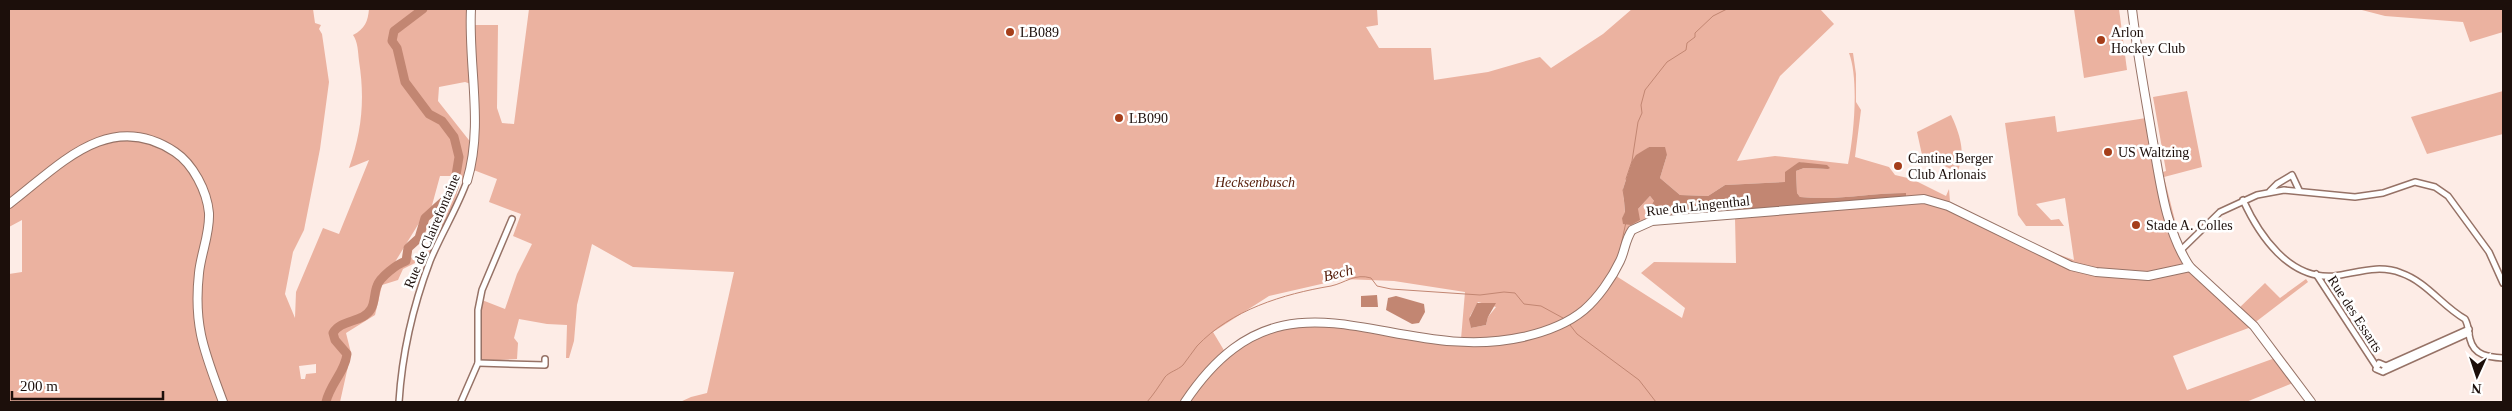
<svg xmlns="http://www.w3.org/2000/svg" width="2512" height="411" viewBox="0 0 2512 411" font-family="'Times New Roman',serif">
<rect width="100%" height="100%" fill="#fdece6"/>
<g fill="#ebb2a0" fill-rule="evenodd">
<path d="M 9,9 L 313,9 L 315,23 L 321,25 L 319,29 L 322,34 L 329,82 L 320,149 L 304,230 L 293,252 L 285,294 L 295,318 L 296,292 L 323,228 L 339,234 L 369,160 L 349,168 C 362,131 365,99 359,61 C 358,52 358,42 353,35 C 365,29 368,21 369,9 L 475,9 L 474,25 L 498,25 L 497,108 L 502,123 L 514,124 L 529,9 L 1377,9 L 1378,25 L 1366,27 L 1379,48 L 1431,48 L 1434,80 L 1488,72 L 1540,57 L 1551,68 L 1603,34 L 1632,9 L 1820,9 L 1834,24 L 1780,76 L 1737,161 L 1775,156 L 1848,164 C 1854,136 1859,79 1849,53 L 1853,53 L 1856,74 L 1856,102 L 1861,110 L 1855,157 L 1889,167 L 1895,175 L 1912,179 L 1946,196 L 1949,189 L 1950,202 L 2049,251 L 2074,260 L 2065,198 L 2036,204 L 2051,220 L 2059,219 L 2064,226 L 2026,226 L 2018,215 L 2005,123 L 2055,116 L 2057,132 L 2146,118 L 2156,180 L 2164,177 L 2163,172 L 2166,171 L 2153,97 L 2187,91 L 2202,167 L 2164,177 L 2185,260 L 2237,310 L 2265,283 L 2280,298 L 2306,279 L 2308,282 L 2253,324 L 2254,326 L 2173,356 L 2187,390 L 2275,358 L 2293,383 L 2246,402 L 680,402 L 691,397 L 707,393 L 734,272 L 633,267 L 592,244 L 577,305 L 574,341 L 569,358 L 566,358 L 567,325 L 547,324 L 519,319 L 514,338 L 518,343 L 517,359 L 481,361 L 482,300 L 505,309 L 517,274 L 532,244 L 513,236 L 521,214 L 489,202 L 497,179 L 471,169 L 467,181 L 461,179 L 452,211 L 436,241 L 430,233 L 460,174 L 455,172 L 453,176 L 440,176 L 431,209 L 424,215 L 395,262 L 406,262 L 409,258 L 420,256 L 426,245 L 432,247 L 425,263 L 419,261 L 403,269 L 398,280 L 382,285 L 375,315 L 346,333 L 351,353 L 340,402 L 9,402 L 9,274 L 22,272 L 22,220 L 9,227 ZM 465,82 L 471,84 L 472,144 L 438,101 L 439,87 ZM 1649,147 L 1667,155 L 1660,178 L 1680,195 L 1708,196 L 1725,185 L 1785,182 L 1799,162 L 1828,169 L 1804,168 L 1796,171 L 1797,193 L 1800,197 C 1836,201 1870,193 1906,193 L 1906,197 L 1866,200 L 1654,201 L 1650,196 L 1638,209 L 1622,218 L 1625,213 L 1623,189 L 1632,161 ZM 1735,218 L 1736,263 L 1654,262 L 1641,273 L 1685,308 L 1682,318 L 1613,274 L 1637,226 ZM 1343,279 L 1394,281 L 1465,292 L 1461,339 L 1326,321 L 1331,318 C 1292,320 1253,324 1225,352 L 1213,332 L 1269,296 ZM 1478,302 L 1496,307 L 1488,317 L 1486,325 L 1471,328 L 1470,316 ZM 316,364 L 316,373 L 306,374 L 305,379 L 301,379 L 299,366 Z"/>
<polygon points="2074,9 2119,9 2127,70 2084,78"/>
<polygon points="2358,9 2503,9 2503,32 2470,42 2463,22 2385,16"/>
<polygon points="2503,91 2503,134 2427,154 2411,117"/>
<path d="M 1951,115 C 1959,132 1967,154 1957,172 L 1922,155 L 1917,132 Z"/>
</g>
<g fill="#c28672">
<path d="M 1649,147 L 1665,147 L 1667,155 L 1660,178 L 1680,195 L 1708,196 L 1725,185 L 1785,182 L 1785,172 L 1799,162 L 1827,165 L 1830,168 L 1828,169 L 1804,168 L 1796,171 L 1797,193 L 1800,197 C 1836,201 1870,193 1906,193 L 1906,197 L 1654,218 L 1649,210 L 1654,201 L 1650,196 L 1638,209 L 1640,220 L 1631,225 L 1623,224 L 1622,218 L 1625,212 L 1623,189 L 1632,161 L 1636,155 Z"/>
<polygon points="1377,295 1378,307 1361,307 1361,296"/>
<polygon points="1396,296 1424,304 1425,312 1419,323 1412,324 1386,310 1388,298"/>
<polygon points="1477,303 1496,303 1488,317 1486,325 1471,328 1469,319"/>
</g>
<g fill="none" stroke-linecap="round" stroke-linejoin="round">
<g stroke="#c28672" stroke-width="1">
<polyline points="1626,179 1632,161 1638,122 1642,113 1641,105 1645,90 1667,62 1686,50 1687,43 1695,37 1695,33 1713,16 1727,9"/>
<polyline points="1623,190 1625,201"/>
<polyline points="1620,250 1626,222"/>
<polyline points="1570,325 1577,334 1639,380 1656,402"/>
<path d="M 1147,402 C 1154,394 1159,386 1165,377 C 1169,372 1178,370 1183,365 C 1188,359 1192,352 1197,346 C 1231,310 1283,294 1331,286 C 1345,283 1355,273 1371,278 L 1377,286 L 1391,289 L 1480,295 L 1504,292 L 1515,293 L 1524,304 L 1541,306 L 1563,318"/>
</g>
<path stroke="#c28672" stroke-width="9" d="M 326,402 C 330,384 345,372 347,354 L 335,340 L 333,333 C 341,319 363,323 371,309 C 375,303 374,293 377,286 C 380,277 397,264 406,261 L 408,248 L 419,238 L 425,218 L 446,199 L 454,187 L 459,157 L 454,137 L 442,121 L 429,114 L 405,82 L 397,48 L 392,41 L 394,31 L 423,9"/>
<defs>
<g id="street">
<polyline points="2270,191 2277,184 2292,175 2299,190"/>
<path d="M 2243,200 C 2259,235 2289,280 2334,276 C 2357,273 2378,264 2401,273 C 2427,282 2442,306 2465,319 C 2469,326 2468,332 2470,339 C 2474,356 2489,357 2503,358"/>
<polyline points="2181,250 2220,212 2257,195 2284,190 2355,197 2383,193 2415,182 2435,187 2448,196 2489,252 2503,283"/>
<polyline points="2316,274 2376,366"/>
<polyline points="478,363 545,365 545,359"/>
<polyline points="2386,366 2379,363 2376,369 2383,372 2386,366 2469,329"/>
<polyline points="2385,371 2469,333"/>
<path d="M 399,402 C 402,354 413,306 430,261 C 441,234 457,209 467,181"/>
<polyline points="461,402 478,363 478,310 482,290 512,219"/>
</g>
<g id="secondary">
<path d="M 2132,9 C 2137,52 2145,94 2152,136 C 2160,180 2165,230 2190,267 L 2254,326 L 2311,402"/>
<path d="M 467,181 C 484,125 468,66 471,9"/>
<path d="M 9,204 C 59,166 109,108 175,152 C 193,164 207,191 209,213 C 210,234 201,253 199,273 C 193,327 205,353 223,402"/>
<path d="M 1185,402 C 1286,251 1389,367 1523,337 C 1545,332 1566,325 1584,310 C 1598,298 1612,278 1620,261 C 1625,251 1625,240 1632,230 L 1652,221 L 1924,199 L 1948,206 L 2071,266 L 2096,272 L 2148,276 L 2190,267"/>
</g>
</defs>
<use href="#street" stroke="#967266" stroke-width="8"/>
<use href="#secondary" stroke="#967266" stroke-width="10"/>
<use href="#street" stroke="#fff" stroke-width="5"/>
<use href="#secondary" stroke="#fff" stroke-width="8"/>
</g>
<g fill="#a53e1a" stroke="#fff" stroke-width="2">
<circle cx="1010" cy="32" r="5"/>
<circle cx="2101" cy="40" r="5"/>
<circle cx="1119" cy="118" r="5"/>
<circle cx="2108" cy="152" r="5"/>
<circle cx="1898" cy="166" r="5"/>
<circle cx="2136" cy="225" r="5"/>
</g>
<g text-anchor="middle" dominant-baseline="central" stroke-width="5" stroke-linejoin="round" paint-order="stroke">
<g font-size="14" fill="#1c0f0b" stroke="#fff" text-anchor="start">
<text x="1020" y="32">LB089</text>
<text x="2111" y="32">Arlon<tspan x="2111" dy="16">Hockey Club</tspan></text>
<text x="1129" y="118">LB090</text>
<text x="2118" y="152">US Waltzing</text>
<text x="1908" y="158">Cantine Berger<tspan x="1908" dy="16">Club Arlonais</tspan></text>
<text x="2146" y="225">Stade A. Colles</text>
</g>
<g font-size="14" font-style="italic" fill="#58200c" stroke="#fff">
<text x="1255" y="182">Hecksenbusch</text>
</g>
<g font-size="14" fill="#1c0f0b" stroke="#fff">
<text transform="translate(1698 206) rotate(-6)">Rue du Lingenthal</text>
<text transform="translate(432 231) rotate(-67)">Rue de Clairefontaine</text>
<text transform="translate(2355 314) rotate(57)">Rue des Essarts</text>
</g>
<g font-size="15" font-style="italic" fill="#541c09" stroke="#fff">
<text transform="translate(1338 273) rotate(-14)">Bech</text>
</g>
</g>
<rect width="2512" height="411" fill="none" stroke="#1c0f0b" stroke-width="20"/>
<g transform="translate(2477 376) rotate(183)" stroke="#ffffff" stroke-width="4" paint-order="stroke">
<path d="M0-4L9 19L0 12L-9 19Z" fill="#1c0f0b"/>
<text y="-8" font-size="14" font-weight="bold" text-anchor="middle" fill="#1c0f0b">N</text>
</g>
<path d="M12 391v8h151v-8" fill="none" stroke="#1c0f0b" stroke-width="2.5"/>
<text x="20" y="391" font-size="15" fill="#1c0f0b" stroke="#ffffff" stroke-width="4" paint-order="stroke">200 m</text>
</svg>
